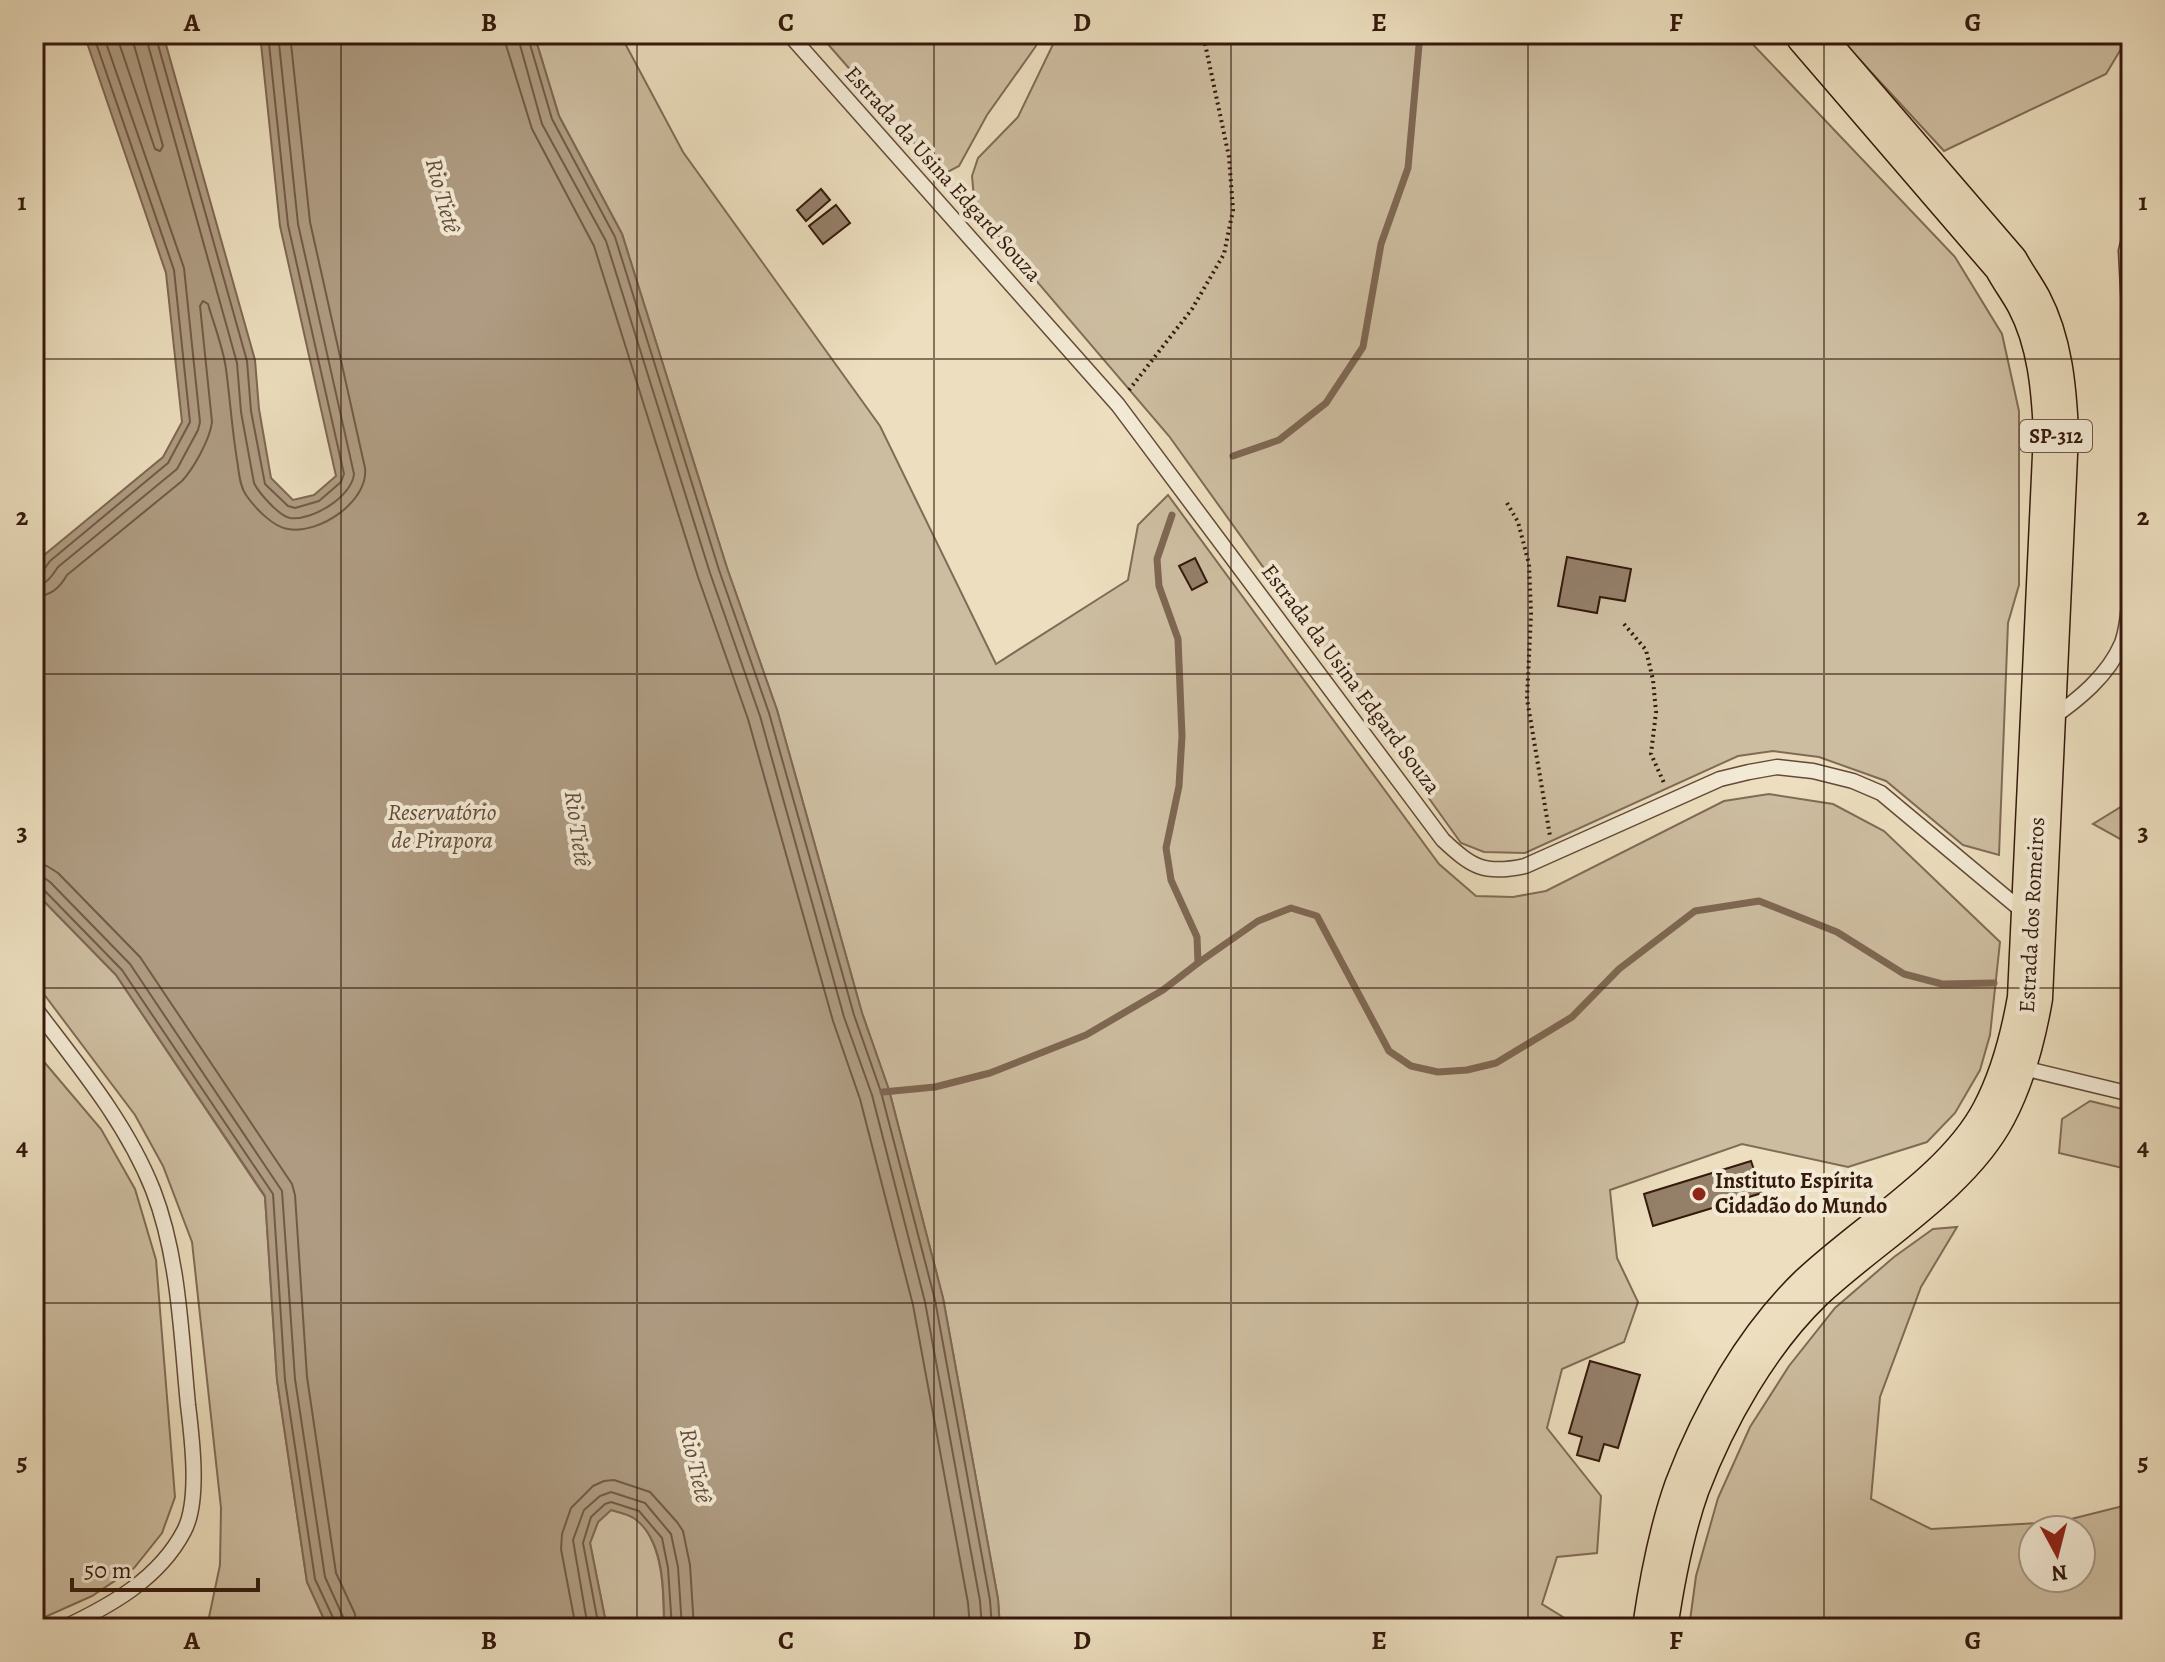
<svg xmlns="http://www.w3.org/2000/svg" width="2165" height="1662" viewBox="0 0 2165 1662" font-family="Alegreya,serif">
<rect width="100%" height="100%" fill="#ecdebe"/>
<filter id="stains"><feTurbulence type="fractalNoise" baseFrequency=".0025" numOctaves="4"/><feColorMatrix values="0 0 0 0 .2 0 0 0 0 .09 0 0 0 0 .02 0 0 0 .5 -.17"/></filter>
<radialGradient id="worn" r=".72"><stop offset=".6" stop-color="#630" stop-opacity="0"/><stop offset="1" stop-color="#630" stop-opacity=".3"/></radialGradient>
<g fill="#cdbda0" stroke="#816b56" stroke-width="2" fill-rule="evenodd">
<polygon points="534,34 620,34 683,152 880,426 996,664 1128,580 1138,525 1168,495 1439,864 1476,896 1513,897 1546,891 1724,801 1769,794 1833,804 1884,831 2000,942 1990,1035 1980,1070 1955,1113 1927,1142 1848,1167 1742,1144 1610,1190 1617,1258 1638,1302 1624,1342 1562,1369 1547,1428 1601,1496 1597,1553 1557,1557 1542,1604 1563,1617 1570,1628 1000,1628 998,1599 943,1298 889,1090 862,1013 777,710 727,568 622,234 559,116"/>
<polygon points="819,34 1037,34 1036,46 987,115 959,166 940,176 917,146"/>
<polygon points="1058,34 1743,34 1955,257 2002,334 2019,411 2019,585 2008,623 1999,855 1963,845 1886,781 1819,757 1773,751 1738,756 1525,853 1484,852 1461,843 1169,436 975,209 972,176 978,158 1018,117"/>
<polygon points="1836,34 2130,34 2106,74 1944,151"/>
<polygon points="2131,804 2131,845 2093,824 2124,805"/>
<polygon points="34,891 116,975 265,1197 277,1380 307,1582 328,1628 190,1628 208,1622 220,1565 221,1508 192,1242 163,1166 135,1115 34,981"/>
<polygon points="34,1050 101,1129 135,1189 156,1260 175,1497 162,1533 134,1568 92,1596 34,1622"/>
<polygon points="2090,1101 2131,1111 2131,1170 2059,1153 2062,1119"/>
<path d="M 1957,1227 L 1921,1287 L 1880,1397 L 1871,1499 L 1931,1529 L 2059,1522 L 2131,1504 L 2131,1628 L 1689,1628 L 1696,1576 L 1718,1498 L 1750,1427 L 1789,1366 L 1835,1308 L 1894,1257 L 1933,1229 ZM 2033,1530 L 2081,1530 L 2081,1578 L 2033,1578 Z"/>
<path d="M 611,1510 C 618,1512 629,1514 635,1518 C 664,1541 664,1594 664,1628 L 607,1628 L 590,1543 L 598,1522 Z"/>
</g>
<path fill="#ae9b81" stroke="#7e6752" stroke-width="2" d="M 84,34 L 163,34 L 255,360 L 259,409 L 271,478 L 293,500 L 314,495 L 336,476 L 280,226 L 260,34 L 534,34 L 559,116 L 622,234 L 727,568 L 777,710 L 862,1013 L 889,1090 L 943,1298 L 998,1599 L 1000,1628 L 664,1628 C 664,1594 665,1541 635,1519 C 629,1514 618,1512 611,1510 L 598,1522 L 590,1543 L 607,1628 L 328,1628 L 307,1582 L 277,1380 L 265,1196 L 116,975 L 34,891 L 34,572 L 43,556 L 163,457 L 182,422 L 166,273 Z"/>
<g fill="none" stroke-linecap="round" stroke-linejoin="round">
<g stroke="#725a46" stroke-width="2">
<polyline points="116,34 155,149 160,151 163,146 134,45 133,34"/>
<path d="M 145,34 L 237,363 L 241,412 L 254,483 C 259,493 279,516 290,518 C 313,521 352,496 354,474 L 298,224 L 278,34"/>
<polyline points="155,34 247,361 251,411 265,484 288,506 295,508 319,501 341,482 344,474 288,225 268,34"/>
<polyline points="505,34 506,45 532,129 594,246 698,577 748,719 833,1021 860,1099 913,1305 968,1603 970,1628"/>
<polyline points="517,34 542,124 606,241 710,573 760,716 844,1017 872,1095 925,1302 980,1601 982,1628"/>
<polyline points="527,34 552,119 615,237 719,570 769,713 854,1015 881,1092 935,1300 990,1600 992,1628"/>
<polyline points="34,575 42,572 50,561 168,463 190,422 174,270 93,34"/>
<path d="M 34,585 C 47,585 51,577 58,567 L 177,469 L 198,430 L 200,422 L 184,268 L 103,34"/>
<path d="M 34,597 C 50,596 59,589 67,575 L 182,481 C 194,468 210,439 212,422 L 200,306 L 203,301 L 208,304 C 214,325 223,347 226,369 C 230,399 232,429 237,460 C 239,471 239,485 246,495 C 255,508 273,527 288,529 C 319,535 369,501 365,468 L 310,222 L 290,34"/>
<polyline points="34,864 47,866 58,873 140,957 292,1184 295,1195 307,1377 336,1573 355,1614 357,1628"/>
<polyline points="34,876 43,877 50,882 130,964 282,1191 295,1379 325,1577 344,1619 345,1628"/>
<polyline points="34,886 43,889 122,970 273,1194 285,1380 315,1579 335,1622 335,1628"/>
<polyline points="576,1628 561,1549 562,1534 571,1508 593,1486 604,1481 614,1480 650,1492 677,1522 683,1531 690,1565 694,1628"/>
<polyline points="588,1628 573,1540 584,1510 600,1496 611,1492 645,1503 671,1534 678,1567 682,1628"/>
<polyline points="599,1628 583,1543 591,1517 605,1504 611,1502 639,1511 662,1538 668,1568 672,1628"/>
</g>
<g stroke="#7e6752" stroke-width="7">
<polyline points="1233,456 1279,440 1326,403 1363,347 1381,244 1408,168 1420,34"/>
<polyline points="1172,515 1157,559 1159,586 1178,639 1182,736 1179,786 1166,848 1171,880 1197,937 1198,963"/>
<polyline points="883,1092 935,1087 990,1073 1086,1035 1163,990 1198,963 1258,921 1291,908 1317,916 1389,1051 1411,1066 1438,1072 1467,1070 1496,1063 1572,1017 1619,969 1695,911 1759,901 1837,932 1904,974 1942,984 1994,983"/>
</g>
</g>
<g fill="#947f69" stroke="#35190c" stroke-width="2">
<polygon points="821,189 830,200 806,221 797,210"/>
<polygon points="836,205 850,223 823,244 809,226"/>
<polygon points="1567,557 1631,569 1625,601 1600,597 1597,613 1558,606"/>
<polygon points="1195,558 1207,582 1192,590 1179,566"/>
<polygon points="1751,1161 1762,1193 1653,1226 1644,1194"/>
<polygon points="1590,1361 1640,1375 1618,1448 1604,1444 1599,1461 1577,1455 1582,1437 1569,1433"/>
</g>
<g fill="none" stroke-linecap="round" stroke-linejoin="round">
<defs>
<g id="lane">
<path d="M 789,34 L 1118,405 L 1443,840 C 1472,867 1484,875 1525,866 L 1720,779 L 1749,772 L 1777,767 L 1813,771 L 1853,781 L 1881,793 L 2026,914"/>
<polyline points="2131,231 2126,251 2131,347"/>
<path d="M 2049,720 C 2078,700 2108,676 2122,643 C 2129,624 2129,601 2131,581"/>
<path d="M 34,1007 C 78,1065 126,1122 153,1190 C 179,1257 181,1334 188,1405 C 192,1438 200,1501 184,1531 C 159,1579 110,1606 63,1628"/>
<polyline points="2019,1067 2131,1094"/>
</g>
<path id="primary" d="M 1655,1628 C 1662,1580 1671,1532 1687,1487 C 1714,1416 1757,1340 1811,1288 C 1868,1234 1958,1182 1994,1113 C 2013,1077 2023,1038 2030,998 L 2056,433 C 2054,389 2050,342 2029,302 C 2022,289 2013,277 2006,264 L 1808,34"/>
</defs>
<use href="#lane" stroke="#634a38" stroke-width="17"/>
<use href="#primary" stroke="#35190c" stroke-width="47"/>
<g stroke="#35190c" stroke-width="4" stroke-dasharray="2 4" stroke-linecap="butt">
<polyline points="1129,390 1192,309 1224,254 1233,210 1229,157 1203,34"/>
<polyline points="1507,503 1518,522 1529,564 1531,613 1527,699 1550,836"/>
<polyline points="1624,624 1646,650 1653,680 1656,712 1651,754 1664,783"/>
</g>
<use href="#lane" stroke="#f3ead5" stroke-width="14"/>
<use href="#primary" stroke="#ecdebe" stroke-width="44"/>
</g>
<path fill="none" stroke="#35190c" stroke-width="2" stroke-opacity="0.55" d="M 341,34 L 341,1628M 637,34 L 637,1628M 934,34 L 934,1628M 1231,34 L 1231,1628M 1528,34 L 1528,1628M 1824,34 L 1824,1628M 34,359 L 2131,359M 34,674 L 2131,674M 34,988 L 2131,988M 34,1303 L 2131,1303"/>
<circle fill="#8f2418" stroke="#f3ead5" stroke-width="3" cx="1699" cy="1194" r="8"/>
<g text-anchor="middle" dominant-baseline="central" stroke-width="8" stroke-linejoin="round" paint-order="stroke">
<rect fill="#f3ead5" stroke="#6e5848" stroke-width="2" x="2020" y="420" width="72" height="32" rx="6"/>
<g font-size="20" font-weight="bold" fill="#35190c">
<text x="2056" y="436">SP-312</text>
</g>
<g font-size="22" fill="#35190c" stroke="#f3ead5">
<text transform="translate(943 174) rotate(48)">Estrada da Usina Edgard Souza</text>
<text transform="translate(1351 679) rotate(53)">Estrada da Usina Edgard Souza</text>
<text transform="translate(2032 915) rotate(-87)">Estrada dos Romeiros</text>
</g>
<g font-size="22" font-weight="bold" fill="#35190c" stroke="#f3ead5" text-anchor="start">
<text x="1715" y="1181">Instituto Espírita<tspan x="1715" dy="25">Cidadão do Mundo</tspan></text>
</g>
<g font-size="24" font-style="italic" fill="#654d3b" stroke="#f3ead5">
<text transform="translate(443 195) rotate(75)">Rio Tietê</text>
<text x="442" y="812">Reservatório<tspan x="442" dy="28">de Pirapora</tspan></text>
<text transform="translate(578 828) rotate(82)">Rio Tietê</text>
<text transform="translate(696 1465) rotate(77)">Rio Tietê</text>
</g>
</g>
<rect width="2165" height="1662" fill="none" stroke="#ecdebe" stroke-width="88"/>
<g transform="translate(2057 1554) rotate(173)"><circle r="38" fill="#f3ead5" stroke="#a79685" stroke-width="2"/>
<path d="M0-6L14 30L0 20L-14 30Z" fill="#8f2418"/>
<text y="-12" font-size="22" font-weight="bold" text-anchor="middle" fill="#35190c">N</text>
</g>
<path d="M72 1578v12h186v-12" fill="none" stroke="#35190c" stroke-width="4"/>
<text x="84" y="1578" font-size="24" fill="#35190c" stroke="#f3ead5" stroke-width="6" paint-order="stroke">50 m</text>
<rect x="44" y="44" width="2077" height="1574" fill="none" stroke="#35190c" stroke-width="3"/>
<g font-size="26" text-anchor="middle" font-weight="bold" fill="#35190c">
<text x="192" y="31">A</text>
<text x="489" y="31">B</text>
<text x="786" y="31">C</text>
<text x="1082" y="31">D</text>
<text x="1379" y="31">E</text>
<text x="1676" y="31">F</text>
<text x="1973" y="31">G</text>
<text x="22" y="210">1</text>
<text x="2143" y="210">1</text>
<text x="22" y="525">2</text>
<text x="2143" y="525">2</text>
<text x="22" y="840">3</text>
<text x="2143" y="840">3</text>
<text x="22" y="1155">4</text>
<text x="2143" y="1155">4</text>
<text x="22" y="1470">5</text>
<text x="2143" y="1470">5</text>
<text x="192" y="1649">A</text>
<text x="489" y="1649">B</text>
<text x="786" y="1649">C</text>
<text x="1082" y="1649">D</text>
<text x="1379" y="1649">E</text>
<text x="1676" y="1649">F</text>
<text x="1973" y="1649">G</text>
</g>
<rect width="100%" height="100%" filter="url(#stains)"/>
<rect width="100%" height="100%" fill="url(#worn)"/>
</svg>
